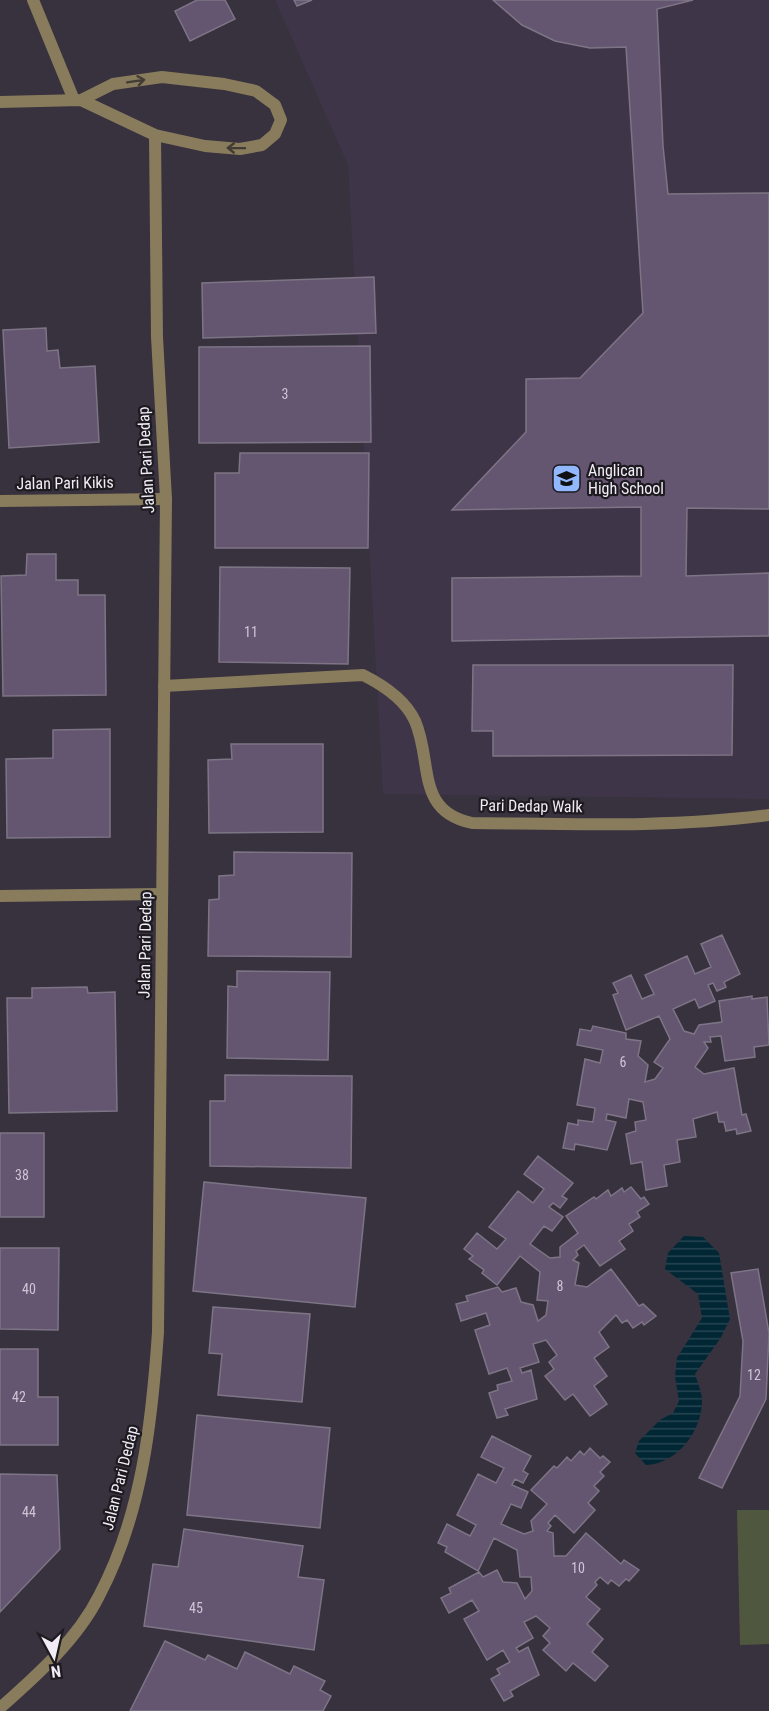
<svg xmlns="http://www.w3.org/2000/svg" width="769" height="1711" viewBox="0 0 769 1711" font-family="'Roboto Condensed',sans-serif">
<defs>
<pattern id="water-rules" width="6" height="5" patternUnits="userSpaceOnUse" patternTransform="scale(1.5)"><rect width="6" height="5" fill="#012634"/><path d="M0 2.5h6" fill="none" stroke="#264652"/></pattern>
</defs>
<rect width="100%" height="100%" fill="#38313e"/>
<polygon fill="#3f3549" points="275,0 769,0 769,799 383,794 348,165"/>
<polygon fill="#50573f" points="737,1510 769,1510 769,1644 740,1645"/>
<path fill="url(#water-rules)" d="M 684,1236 L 703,1237 L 719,1253 L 730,1319 L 720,1339 L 695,1374 C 697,1382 702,1392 702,1401 C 702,1431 677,1464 646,1465 L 635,1453 L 639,1441 L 660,1420 L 673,1413 L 679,1401 L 675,1376 L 677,1358 L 702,1318 L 698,1294 L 665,1269 L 668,1253 Z"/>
<g fill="#645571" stroke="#7d7585" stroke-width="1.5">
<polygon points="197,0 225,0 235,19 190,41 175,11"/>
<polygon points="294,0 312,0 297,6"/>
<polygon points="493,0 693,0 657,9 663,146 668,194 769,193 769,509 687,508 686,576 769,573 769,636 452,641 452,578 641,576 641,507 452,510 526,432 526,379 580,378 643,313 626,47 590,48 555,41 522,25"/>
<polygon points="374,277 376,333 203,338 202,283"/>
<polygon points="46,328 47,351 58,350 60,368 95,366 99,442 9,448 3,330"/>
<polygon points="370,346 371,442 199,443 199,347"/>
<polygon points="240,453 369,453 368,548 215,548 215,473 239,473"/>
<polygon points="27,554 56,554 56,580 78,580 78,595 105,595 106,695 3,696 1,576 26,575"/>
<polygon points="220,567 350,568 348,664 219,662"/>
<polygon points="473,665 733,665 732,755 493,756 493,731 472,731"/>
<polygon points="110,729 110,837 7,838 6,759 53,758 53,730"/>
<polygon points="231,744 323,744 323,832 209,833 208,760 232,759"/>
<polygon points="234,852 352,853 351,957 208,956 209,900 219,899 219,876 234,875"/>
<polygon points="722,935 740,974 724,982 726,987 717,991 713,983 708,985 715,1001 699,1008 695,999 673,1009 684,1031 694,1034 699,1025 722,1022 719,1001 752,996 752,999 767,997 769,1045 754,1047 755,1057 725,1061 721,1036 710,1037 711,1042 704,1042 708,1048 695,1067 704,1074 734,1068 742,1115 746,1114 751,1131 737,1134 736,1129 726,1131 724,1122 719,1122 717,1112 693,1119 696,1137 677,1140 680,1162 664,1165 667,1186 646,1190 642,1162 631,1164 626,1134 636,1131 635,1122 646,1120 643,1102 629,1099 626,1118 607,1114 606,1120 616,1122 607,1150 575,1144 574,1150 563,1148 568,1123 578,1125 578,1120 593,1122 595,1108 577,1105 585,1059 600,1063 603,1050 577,1045 580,1029 591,1031 593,1026 626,1033 626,1039 641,1041 638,1056 648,1065 645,1082 655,1079 663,1068 654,1062 670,1039 659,1016 626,1030 613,995 618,993 613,983 631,975 642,999 654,994 645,975 687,956 695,974 711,967 701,944"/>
<polygon points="237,971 330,972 328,1060 227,1058 228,986 237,987"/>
<polygon points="87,987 88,993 115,992 117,1111 9,1113 7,998 32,998 32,988"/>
<polygon points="225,1075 352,1076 351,1168 210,1166 210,1101 225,1101"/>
<rect x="0" y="1133" width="44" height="84"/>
<polygon points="538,1156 573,1183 562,1196 567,1199 560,1208 553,1203 549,1207 563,1217 552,1231 544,1226 530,1244 550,1258 560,1257 560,1247 578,1233 566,1216 594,1197 596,1199 608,1190 611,1196 622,1188 624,1192 631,1187 641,1199 644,1197 649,1204 637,1212 640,1217 629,1224 633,1231 619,1241 625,1249 600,1266 584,1245 576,1251 578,1255 573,1260 579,1263 575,1285 587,1287 611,1269 639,1306 643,1304 656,1316 644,1325 642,1322 633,1328 627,1320 622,1323 616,1315 599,1332 609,1347 594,1358 607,1376 594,1386 607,1404 590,1416 573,1394 565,1400 545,1376 554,1369 549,1362 557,1355 546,1340 533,1344 539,1362 520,1368 522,1373 531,1370 537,1399 505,1409 508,1415 497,1418 489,1393 498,1390 497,1385 512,1381 507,1368 489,1374 475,1330 490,1325 486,1313 461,1321 456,1304 468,1301 466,1296 498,1287 502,1292 516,1288 521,1302 533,1305 538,1321 546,1315 548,1301 537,1300 540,1272 520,1256 497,1285 482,1273 484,1270 469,1259 473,1256 464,1249 477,1233 497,1249 506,1239 489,1227 518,1191 533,1203 544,1189 524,1174"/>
<polygon points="204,1182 366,1198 355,1307 193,1291"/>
<polygon points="0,1248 59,1248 58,1330 0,1329"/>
<polygon points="758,1269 769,1333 766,1399 722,1488 699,1478 740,1396 743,1341 731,1273"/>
<polygon points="213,1307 310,1314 302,1402 218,1395 222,1354 209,1353"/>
<polygon points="0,1349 38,1349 38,1397 58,1397 58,1445 0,1445"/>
<polygon points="197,1415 330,1428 320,1528 187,1515"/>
<polygon points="492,1436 531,1456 523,1471 528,1474 523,1483 515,1479 512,1485 528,1492 521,1508 511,1504 501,1524 524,1534 533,1531 531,1521 547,1504 531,1490 554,1466 557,1468 567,1457 571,1461 580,1451 584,1455 590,1448 600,1458 603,1456 610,1462 600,1472 604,1476 594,1486 599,1491 588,1503 595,1510 574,1533 555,1515 548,1523 551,1526 547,1531 553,1533 554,1556 566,1556 586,1533 621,1564 624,1560 639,1570 629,1581 626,1579 619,1586 611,1580 608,1584 600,1577 595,1582 597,1585 586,1597 600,1609 587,1624 603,1639 592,1652 608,1666 595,1681 573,1663 566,1671 543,1650 550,1643 543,1636 550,1628 536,1616 524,1622 533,1638 516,1648 519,1652 528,1647 539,1675 510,1691 513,1696 504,1701 491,1679 500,1674 497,1669 510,1662 503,1650 487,1660 464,1619 479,1611 472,1600 449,1613 441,1598 451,1593 449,1588 479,1572 483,1577 497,1570 503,1582 517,1583 525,1599 532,1591 531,1577 520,1577 517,1550 494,1538 478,1571 445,1552 447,1547 438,1543 447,1524 470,1536 476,1525 457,1515 478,1474 496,1483 504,1468 481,1457"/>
<polygon points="0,1474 57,1475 60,1549 0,1612"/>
<polygon points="184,1529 303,1546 298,1577 324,1580 314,1650 144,1626 153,1564 178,1567"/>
<polygon points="165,1641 205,1660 208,1655 237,1669 245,1652 290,1674 294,1666 325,1681 320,1690 331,1696 323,1711 130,1711"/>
</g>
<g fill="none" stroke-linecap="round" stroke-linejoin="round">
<g stroke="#887c5c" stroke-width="12">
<polyline points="33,0 74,100"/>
<polyline points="0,102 81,100 155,135 205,146 240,149 262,145 275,134 281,120 275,105 256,91 224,84 162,77 113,84 81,100"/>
<polyline points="0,501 166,499"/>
<path d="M 164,686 L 363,675 C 383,685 405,699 415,721 C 433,762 415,811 472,823 C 571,824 671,828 769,815"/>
<polyline points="0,896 162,894"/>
<path d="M 0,1708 C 36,1676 77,1640 99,1596 C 142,1515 152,1421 158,1332 L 166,499 L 157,337 L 155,135"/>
</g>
</g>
<defs><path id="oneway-shaft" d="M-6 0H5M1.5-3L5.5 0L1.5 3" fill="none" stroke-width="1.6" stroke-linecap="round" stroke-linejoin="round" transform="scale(1.5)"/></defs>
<g stroke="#423c35">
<use href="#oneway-shaft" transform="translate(136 81) rotate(-9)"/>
<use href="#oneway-shaft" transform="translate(236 148) rotate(-179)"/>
</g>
<defs>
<symbol id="school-square" viewBox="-11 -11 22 22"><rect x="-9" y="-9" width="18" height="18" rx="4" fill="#91b8fd" stroke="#1d1a20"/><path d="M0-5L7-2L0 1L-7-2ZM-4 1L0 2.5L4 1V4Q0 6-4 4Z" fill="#111"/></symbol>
</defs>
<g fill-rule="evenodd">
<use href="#school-square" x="550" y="462" width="33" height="33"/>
</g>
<g text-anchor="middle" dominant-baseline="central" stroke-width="4.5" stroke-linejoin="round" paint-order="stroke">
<g font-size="14" fill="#cec6d4">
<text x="285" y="394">3</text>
<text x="251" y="632">11</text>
<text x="623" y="1062">6</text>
<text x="22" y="1175">38</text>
<text x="560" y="1286">8</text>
<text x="29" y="1289">40</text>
<text x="754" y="1375">12</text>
<text x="19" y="1397">42</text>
<text x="29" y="1512">44</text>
<text x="578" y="1568">10</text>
<text x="196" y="1608">45</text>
</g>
<g font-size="16" fill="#f1ecf5" stroke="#1d1a20">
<text transform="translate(146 460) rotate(-93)">Jalan Pari Dedap</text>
<text transform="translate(65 483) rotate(-1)">Jalan Pari Kikis</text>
<text transform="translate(531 806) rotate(1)">Pari Dedap Walk</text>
<text transform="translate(145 945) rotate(-89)">Jalan Pari Dedap</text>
<text transform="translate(120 1478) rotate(-76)">Jalan Pari Dedap</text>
</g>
<g font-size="16" fill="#f1ecf5" stroke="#1d1a20" text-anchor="start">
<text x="588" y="470">Anglican<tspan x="588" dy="18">High School</tspan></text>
</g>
</g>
<g transform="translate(54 1657) rotate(172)" stroke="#1d1a20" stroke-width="4.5" paint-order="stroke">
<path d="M0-4.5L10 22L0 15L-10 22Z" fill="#f1ecf5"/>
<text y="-9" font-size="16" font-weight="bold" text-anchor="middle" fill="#f1ecf5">N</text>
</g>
</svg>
